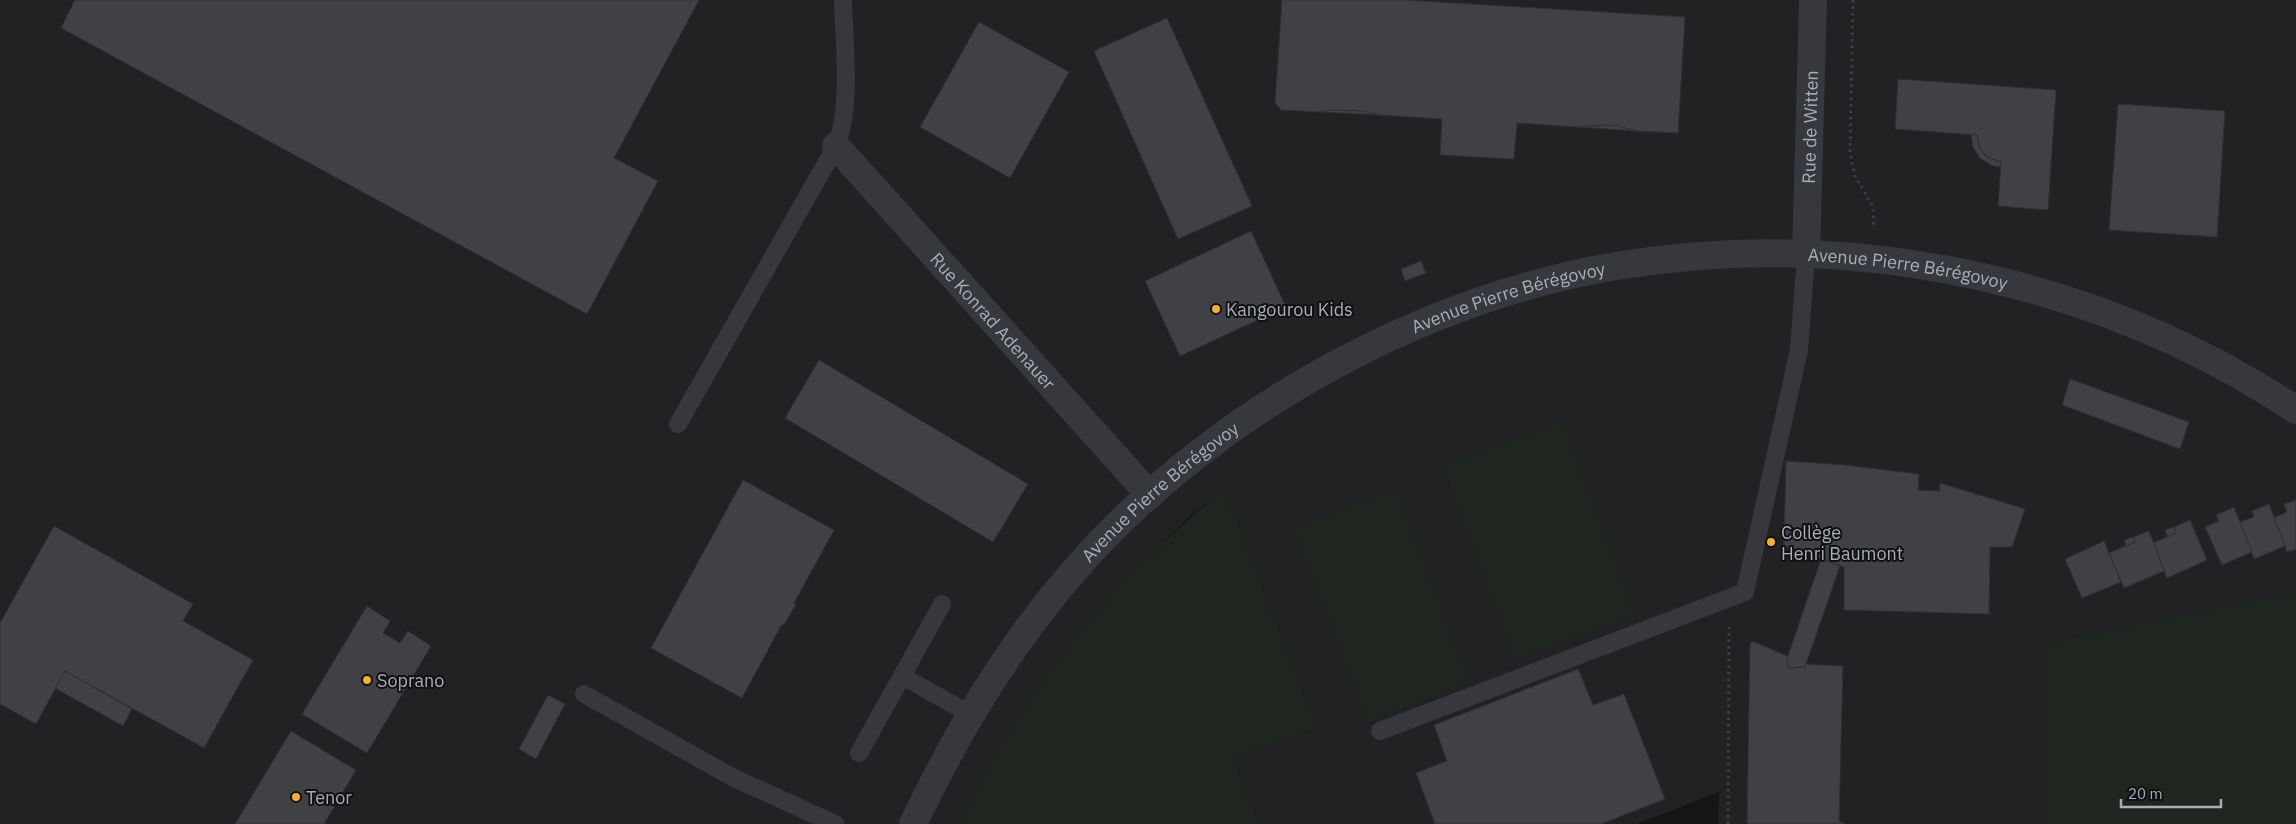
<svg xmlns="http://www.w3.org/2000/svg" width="2296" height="824" viewBox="0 0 2296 824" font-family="'IBM Plex Sans',sans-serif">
<rect width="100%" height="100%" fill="#161618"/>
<polygon fill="#222225" points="0,0 2296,0 2296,594 2048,643 2048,824 1718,824 1719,792 1637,824 1259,824 1234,759 1317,728 1225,489 1189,517 1151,554 972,799 960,824 0,824"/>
<g fill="#1e261f">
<polygon points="1563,421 1635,615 1515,660 1443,467"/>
<path d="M 1225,489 L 1317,728 L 1234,759 L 1259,824 L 960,824 C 1021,694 1113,578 1225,489 Z"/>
<polygon points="1396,489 1469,683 1368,721 1294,528"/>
<polygon points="2296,593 2296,824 2048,824 2048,643"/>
</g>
<g fill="#404145" stroke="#303034">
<polygon points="75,0 699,0 614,158 658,181 587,314 61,28"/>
<polygon points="1282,0 1405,0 1685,17 1678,133 1637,131 1604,125 1578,127 1517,123 1514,159 1440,155 1442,119 1380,115 1355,110 1321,112 1281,110 1275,103"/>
<polygon points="1167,18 1252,206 1178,239 1094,51"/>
<polygon points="979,22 1069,72 1010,178 920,127"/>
<polygon points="1898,79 2056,90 2048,210 1998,206 2001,162 1989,158 1981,151 1977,135 1895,129"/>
<polygon points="2118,104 2225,111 2217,237 2109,230"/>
<polygon points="1332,110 1362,111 1380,115 1321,112"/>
<polygon points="1604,125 1619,126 1637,131 1578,127"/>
<polygon points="1971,134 1977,135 1980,149 1987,157 2001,162 2000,167 1991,165 1980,158 1973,147"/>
<polygon points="1251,231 1286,307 1180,356 1145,281"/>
<polygon points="1421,261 1426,273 1405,281 1401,269"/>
<polygon points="819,360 1028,484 993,542 785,418"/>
<polygon points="2070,379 2189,422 2180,449 2062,405"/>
<polygon points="1786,461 1845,465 1919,474 1918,490 1940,491 1940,483 2025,509 2012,547 1990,547 1989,614 1844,610 1844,567 1784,546"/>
<polygon points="743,480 834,530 794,603 796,604 784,625 782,624 742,698 651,648"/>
<polygon points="2296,500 2296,549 2287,552 2274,518 2287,512 2284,504"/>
<polygon points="2269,504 2285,546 2254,559 2240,522 2254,517 2252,511"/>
<polygon points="2234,507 2252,552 2222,565 2205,527 2219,521 2216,515"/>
<polygon points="2190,520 2207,560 2167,578 2153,543 2176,533 2174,527"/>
<polygon points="54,526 193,604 183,621 253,660 204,748 65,671 36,724 0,704 0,623"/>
<polygon points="2174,527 2176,533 2168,537 2165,530"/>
<polygon points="2149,531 2164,571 2124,588 2109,553 2135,542 2133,537"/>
<polygon points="2133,537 2135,542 2126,546 2124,540"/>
<polygon points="2104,541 2121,582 2082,598 2065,559"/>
<polygon points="1821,559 1840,566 1805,667 1788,668 1787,659"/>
<polygon points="367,606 390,621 383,633 400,643 408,631 431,646 367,753 302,714"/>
<polygon points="1752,641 1787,656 1788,668 1805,667 1805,664 1843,666 1839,821 1845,824 1747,824 1750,644"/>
<polygon points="1578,669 1593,705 1624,694 1665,799 1601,824 1435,824 1416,773 1447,761 1434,725"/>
<polygon points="65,671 132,709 123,726 55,688"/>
<polygon points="548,695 565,704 536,759 519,749"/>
<polygon points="291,731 356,770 324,824 235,824"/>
</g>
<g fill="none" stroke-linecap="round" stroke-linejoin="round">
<g stroke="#3d3f44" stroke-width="3" stroke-dasharray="2.5 4" stroke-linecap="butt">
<polyline points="1853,0 1850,152 1855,176 1873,207 1874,229"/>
<polyline points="1728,824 1729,627"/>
</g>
<g stroke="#37383d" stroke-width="18">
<path d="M 678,424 L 836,146 C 852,107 844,44 843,0"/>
<polyline points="902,676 942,604"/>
<polyline points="584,694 732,777 835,824"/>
<polyline points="1380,731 1745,592 1799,350 1806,255"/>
<polyline points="859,753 902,676 970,714"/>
</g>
<g stroke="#37383d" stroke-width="28">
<path id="s1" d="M 836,146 L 1150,495"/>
<path id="s2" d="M 1806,255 L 1813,0"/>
<path id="s3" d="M 913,824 C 966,712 1033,606 1123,519 C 1255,392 1434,297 1616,266 C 1850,227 2099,279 2296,410"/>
</g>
</g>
<g fill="#f2b134" stroke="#111113" stroke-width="2">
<circle cx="1216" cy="309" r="5"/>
<circle cx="1771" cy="542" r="5"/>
<circle cx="367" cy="680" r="5"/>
<circle cx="296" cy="797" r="5"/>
</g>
<g text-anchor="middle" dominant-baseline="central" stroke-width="4" stroke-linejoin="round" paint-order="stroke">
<g font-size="18" fill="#a8adb8" stroke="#111113">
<text stroke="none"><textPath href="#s2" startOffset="128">Rue de Witten</textPath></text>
<text stroke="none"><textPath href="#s3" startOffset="1228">Avenue Pierre Bérégovoy</textPath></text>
<text stroke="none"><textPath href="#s3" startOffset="822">Avenue Pierre Bérégovoy</textPath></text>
<text stroke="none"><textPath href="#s1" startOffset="235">Rue Konrad Adenauer</textPath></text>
<text stroke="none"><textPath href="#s3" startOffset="418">Avenue Pierre Bérégovoy</textPath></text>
</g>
<g font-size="18" fill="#a8adb8" stroke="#111113" text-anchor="start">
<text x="1226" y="309">Kangourou Kids</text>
<text x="1781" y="532">Collège<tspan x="1781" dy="21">Henri Baumont</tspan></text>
<text x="377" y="680">Soprano</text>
<text x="306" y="797">Tenor</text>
</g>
</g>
<path d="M2121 799v8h100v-8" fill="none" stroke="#a8adb8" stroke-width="2.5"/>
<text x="2128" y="799" font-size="15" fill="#a8adb8" stroke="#111113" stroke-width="4" paint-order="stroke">20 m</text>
</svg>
